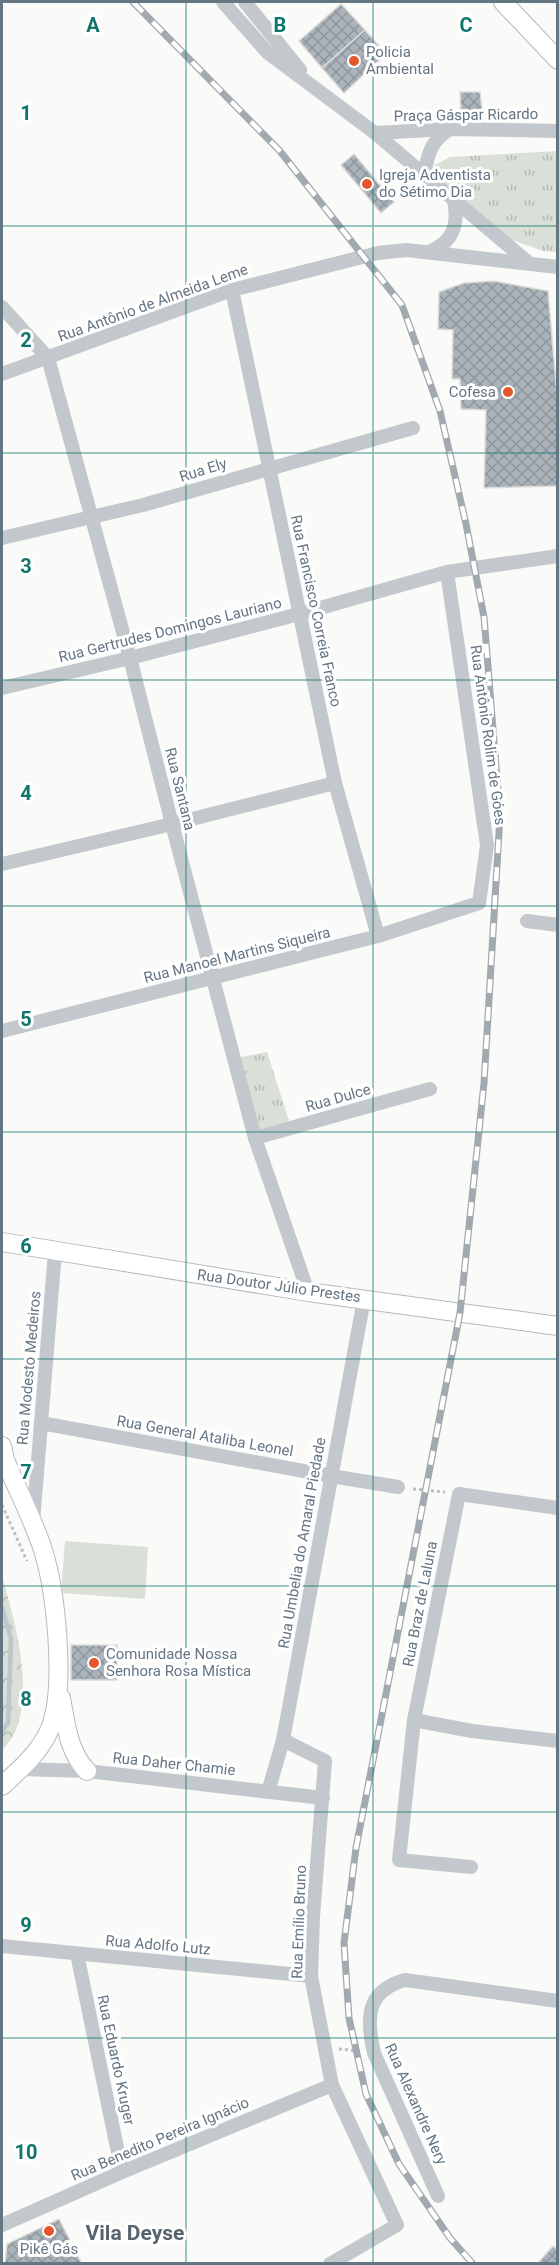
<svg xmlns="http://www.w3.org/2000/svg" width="559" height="2265" viewBox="0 0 559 2265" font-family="Roboto,sans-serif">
<defs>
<pattern id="forest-crowns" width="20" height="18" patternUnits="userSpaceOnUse" patternTransform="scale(1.5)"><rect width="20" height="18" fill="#dadfd7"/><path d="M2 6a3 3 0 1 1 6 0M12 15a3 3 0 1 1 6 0" fill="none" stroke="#b4b9b4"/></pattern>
<pattern id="park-tufts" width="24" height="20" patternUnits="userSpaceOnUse" patternTransform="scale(1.5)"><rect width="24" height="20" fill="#dadfd7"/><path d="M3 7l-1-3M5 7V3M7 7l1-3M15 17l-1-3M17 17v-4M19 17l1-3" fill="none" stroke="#b4b9b4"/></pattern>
<pattern id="building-cross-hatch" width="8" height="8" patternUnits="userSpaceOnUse" patternTransform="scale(1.5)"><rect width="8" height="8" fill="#aab3b9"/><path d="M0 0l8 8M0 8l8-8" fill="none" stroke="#8e969c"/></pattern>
</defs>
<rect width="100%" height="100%" fill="#fafaf8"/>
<polygon fill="#dadfd7" points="65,1541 148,1547 145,1599 61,1593"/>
<path fill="url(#forest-crowns)" d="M 2,1577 C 15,1620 34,1690 15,1732 C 12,1739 6,1745 2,1751 Z"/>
<g fill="url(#park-tufts)">
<polygon points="557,151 557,252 543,251 504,237 440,184 435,165 450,157"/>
<polygon points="267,1052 289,1121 256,1131 236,1058"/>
</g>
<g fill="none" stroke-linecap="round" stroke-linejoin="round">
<polyline stroke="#bbc7cb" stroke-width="4.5" points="2,1607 11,1639 8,1723 2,1731"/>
</g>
<g fill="url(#building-cross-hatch)" stroke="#dcdcda" stroke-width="1.5">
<polygon points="341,4 365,30 322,68 299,41"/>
<polygon points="365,30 386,54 344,93 322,68"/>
<polygon points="460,92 480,92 483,117 461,117"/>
<polygon points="354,154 394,202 381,213 341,165"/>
<polygon points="493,281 548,291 558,406 558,486 484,488 486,410 461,409 460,379 452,379 453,330 438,329 439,292 464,283"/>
<rect x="71" y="1645" width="46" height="35"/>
<polygon points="59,2219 82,2264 5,2264 7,2244"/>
<polygon points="553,2246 558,2250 558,2264 537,2264"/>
</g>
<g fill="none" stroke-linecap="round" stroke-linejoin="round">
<defs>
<g id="secondary">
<polyline points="503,2 558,60"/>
<polyline points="2,1242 308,1292 558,1326"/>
<path d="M 2,1446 L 5,1460 C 17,1488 31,1516 41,1544 C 56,1587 66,1684 51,1726 C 42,1751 20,1769 2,1786"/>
<path d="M 61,1698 C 66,1724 68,1751 87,1771"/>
</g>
</defs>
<use href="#secondary" stroke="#b3babf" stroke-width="20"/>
<g stroke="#bbbfc2" stroke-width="3" stroke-dasharray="3 3" stroke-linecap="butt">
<polyline points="413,1489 445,1492"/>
<polyline points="2,1505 27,1561"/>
<polyline points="339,2049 360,2051"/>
</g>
<g stroke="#c3c8cc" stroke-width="14">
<polyline points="223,2 268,53 375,133 530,264"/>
<polyline points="245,2 300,70"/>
<polyline points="375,133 450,129 558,131"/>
<path d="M 424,174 C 429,152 430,142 450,129"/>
<path d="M 429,252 C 453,242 459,225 454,200"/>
<polyline points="232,290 335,783 378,936"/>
<polyline points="2,307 48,358 130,658 172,824 255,1138 308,1292"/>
<polyline points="2,374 232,290 378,253 406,250 558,267"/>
<polyline points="2,538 143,505 413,428"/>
<polyline points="2,688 130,658 299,614 447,572 558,556"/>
<polyline points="2,864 172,824 335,783"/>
<polyline points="527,921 558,925"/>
<polyline points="2,1031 378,936 479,903 487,845 447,572"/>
<polyline points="255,1138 430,1089"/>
<polyline points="41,1423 331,1476 398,1487"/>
<polyline points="33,1522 55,1252"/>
<polyline points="414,1720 472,1731 558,1741"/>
<polyline points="283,1740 325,1761 313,1917 311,1976 332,2085 397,2225 330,2264"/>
<polyline points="20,1769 87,1771 323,1798"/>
<polyline points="268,1792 283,1740 364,1299"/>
<polyline points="471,1867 399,1860 414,1720 459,1494 558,1508"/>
<polyline points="2,1946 311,1976"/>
<polyline points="77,1954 122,2172"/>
<path d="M 438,2196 L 374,2053 C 366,2018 366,1991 405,1980 L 558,2001"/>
<polyline points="2,2225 122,2172 332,2085"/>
</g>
<use href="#secondary" stroke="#fff" stroke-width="18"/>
<defs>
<polyline id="rail" points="133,2 279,150 402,305 440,411 466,524 484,617 500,816 484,1083 460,1313 356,1848 344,1943 349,2018 366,2094 399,2164 450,2238 473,2264"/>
</defs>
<use href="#rail" stroke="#a2aab0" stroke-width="7"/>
<use href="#rail" stroke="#fff" stroke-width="4.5" stroke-dasharray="14" stroke-linecap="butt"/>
</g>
<path fill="none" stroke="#0f766e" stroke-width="1.5" stroke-opacity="0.55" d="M 186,2 L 186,2264M 373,2 L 373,2264M 2,226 L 558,226M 2,453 L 558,453M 2,680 L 558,680M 2,906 L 558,906M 2,1132 L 558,1132M 2,1359 L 558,1359M 2,1586 L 558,1586M 2,1812 L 558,1812M 2,2038 L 558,2038"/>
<g fill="#e4572e" stroke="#fff" stroke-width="2">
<circle cx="354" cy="61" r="6"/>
<circle cx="367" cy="184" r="6"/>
<circle cx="508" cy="392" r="6"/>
<circle cx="94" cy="1663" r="6"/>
<circle cx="49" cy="2231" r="6"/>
</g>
<g text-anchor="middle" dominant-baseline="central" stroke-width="6" stroke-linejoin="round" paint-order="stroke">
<g font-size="15" fill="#657683" stroke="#fff" text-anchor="start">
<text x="366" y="52">Policia<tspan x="366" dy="17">Ambiental</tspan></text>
<text x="379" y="175">Igreja Adventista<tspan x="379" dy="17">do Sétimo Dia</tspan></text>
<text x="496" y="392" text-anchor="end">Cofesa</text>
<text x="106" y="1654">Comunidade Nossa<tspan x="106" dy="17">Senhora Rosa Mística</tspan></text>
<text x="49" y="2249" text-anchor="middle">Pikê Gás</text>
</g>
<g font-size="15" fill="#657683" stroke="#fff">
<text transform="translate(466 115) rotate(-1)">Praça Gáspar Ricardo</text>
<text transform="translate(153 303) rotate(-20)">Rua Antônio de Almeida Leme</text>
<text transform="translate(203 470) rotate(-17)">Rua Ely</text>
<text transform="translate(316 611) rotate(78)">Rua Francisco Correia Franco</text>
<text transform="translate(170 630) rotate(-14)">Rua Gertrudes Domingos Lauriano</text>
<text transform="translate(488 735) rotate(82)">Rua Antônio Rolim de Góes</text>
<text transform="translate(180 789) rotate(76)">Rua Santana</text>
<text transform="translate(237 955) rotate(-14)">Rua Manoel Martins Siqueira</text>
<text transform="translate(338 1098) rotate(-16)">Rua Dulce</text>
<text transform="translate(279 1286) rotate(8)">Rua Doutor Júlio Prestes</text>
<text transform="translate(29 1368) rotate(-85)">Rua Modesto Medeiros</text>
<text transform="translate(205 1436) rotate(10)">Rua General Ataliba Leonel</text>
<text transform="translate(302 1543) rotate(-80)">Rua Umbelia do Amaral Piedade</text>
<text transform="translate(420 1604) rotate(-79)">Rua Braz de Laluna</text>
<text transform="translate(174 1764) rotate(6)">Rua Daher Chamie</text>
<text transform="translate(299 1922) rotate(-88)">Rua Emílio Bruno</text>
<text transform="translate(158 1945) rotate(5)">Rua Adolfo Lutz</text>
<text transform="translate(116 2060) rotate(78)">Rua Eduardo Kruger</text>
<text transform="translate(416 2104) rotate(66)">Rua Alexandre Nery</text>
<text transform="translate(160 2139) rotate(-23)">Rua Benedito Pereira Ignácio</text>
</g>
<g font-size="21" font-weight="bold" fill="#57646e" stroke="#fff">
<text x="135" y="2233">Vila Deyse</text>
</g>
</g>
<g font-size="20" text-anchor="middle" font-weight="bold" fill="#0f766e" stroke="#fff" stroke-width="6" stroke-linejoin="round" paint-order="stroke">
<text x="93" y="32">A</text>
<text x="280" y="32">B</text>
<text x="466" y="32">C</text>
<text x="26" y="120">1</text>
<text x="26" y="347">2</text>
<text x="26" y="573">3</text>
<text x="26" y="800">4</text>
<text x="26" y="1026">5</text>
<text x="26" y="1253">6</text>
<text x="26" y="1479">7</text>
<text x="26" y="1706">8</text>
<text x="26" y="1932">9</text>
<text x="26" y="2159">10</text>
</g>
<rect width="559" height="2265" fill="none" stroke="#657683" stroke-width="6"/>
</svg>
